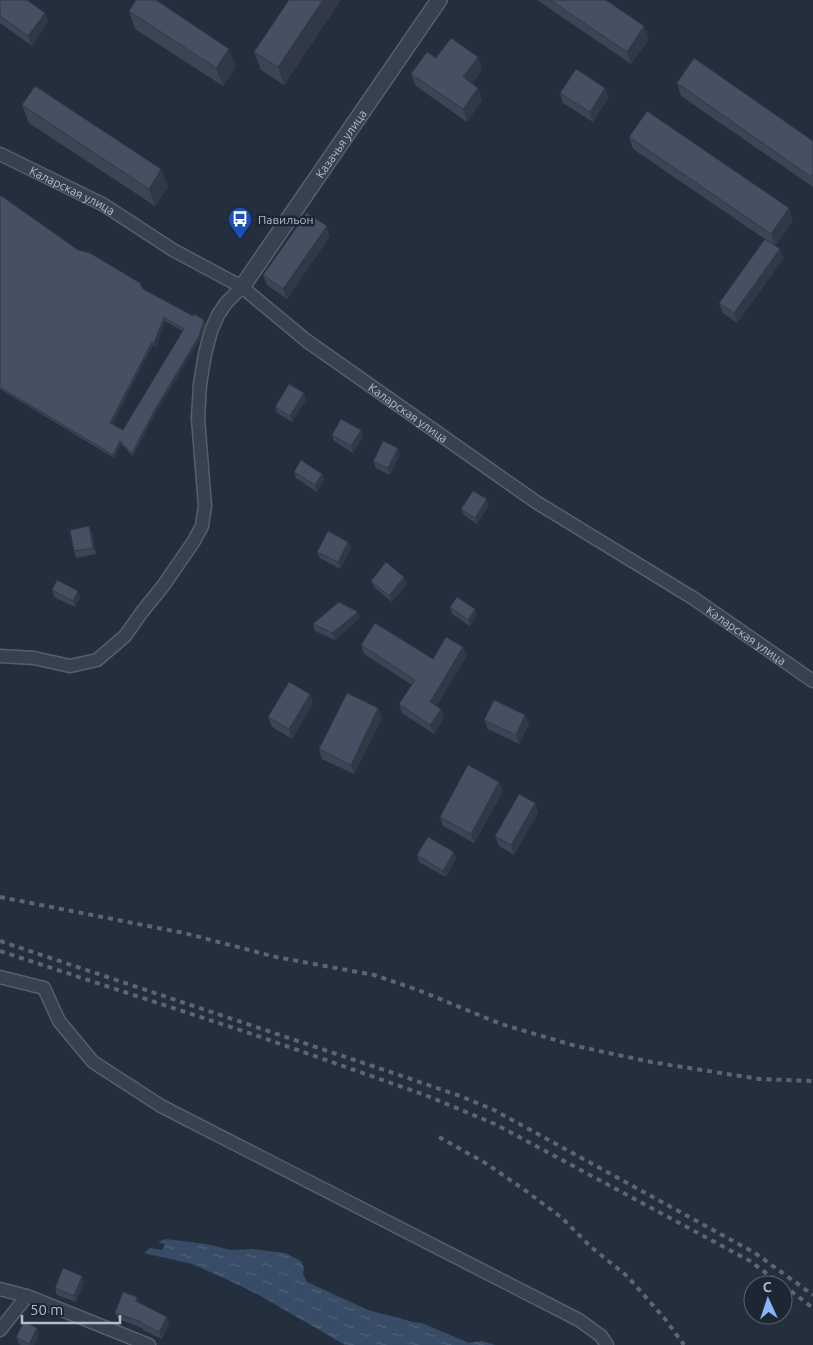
<svg xmlns="http://www.w3.org/2000/svg" width="813" height="1345" viewBox="0 0 813 1345" font-family="Ubuntu,sans-serif">
<defs>
<pattern id="water-ripples" width="26" height="14" patternUnits="userSpaceOnUse" patternTransform="scale(1.25)"><rect width="26" height="14" fill="#394c67"/><path d="M2 4q2-2 4 0t4 0M15 11q2-2 4 0t4 0" fill="none" stroke="#53647b"/></pattern>
</defs>
<rect width="100%" height="100%" fill="#242f3e"/>
<polygon fill="url(#water-ripples)" points="166,1239 206,1244 231,1250 253,1249 285,1253 301,1261 304,1268 303,1274 307,1282 368,1310 413,1322 422,1323 469,1343 482,1341 495,1345 345,1345 259,1295 226,1279 192,1264 144,1253 150,1248 162,1250 165,1244 158,1242"/>
<g fill="none" stroke-linecap="round" stroke-linejoin="round">
<defs>
<g id="minor">
<path id="s1" d="M 0,154 L 104,205 L 173,250 L 242,287 L 307,341 L 536,502 L 693,598 L 813,681"/>
<polyline points="0,656 34,658 70,666 97,660 125,636 142,612 163,586 194,541 202,526 205,506 198,418 200,384 205,354 211,331 218,315 226,303 242,287"/>
<polyline points="0,977 44,988 59,1021 93,1062 161,1106 579,1320 601,1336 607,1345"/>
<polyline points="0,1289 27,1296 149,1345"/>
<polyline points="0,1330 27,1296"/>
</g>
<g id="tertiary">
<path id="s2" d="M 242,287 L 439,0"/>
</g>
</defs>
<use href="#minor" stroke="#565f6c" stroke-width="15"/>
<use href="#tertiary" stroke="#565f6c" stroke-width="18"/>
<use href="#minor" stroke="#38414e" stroke-width="12"/>
<use href="#tertiary" stroke="#38414e" stroke-width="15"/>
<g stroke="#5a6575" stroke-width="4" stroke-dasharray="5 5" stroke-linecap="butt">
<polyline points="0,897 184,933 276,957 374,975 418,990 501,1024 576,1046 651,1062 759,1079 813,1081"/>
<polyline points="0,941 405,1077 460,1096 494,1110 755,1253 813,1295"/>
<polyline points="0,951 255,1035 425,1095 495,1124 750,1261 782,1285"/>
<polyline points="439,1137 487,1164 526,1191 562,1218 591,1247 627,1276 665,1319 684,1345"/>
<polyline points="783,1285 813,1308"/>
</g>
</g>
<g fill="#3b4654" fill-rule="evenodd">
<polygon points="0,0 45,13 48,22 32,46 0,23"/>
<polygon points="289,0 341,0 284,85 261,70 254,52"/>
<polygon points="537,0 606,0 649,39 631,64"/>
<polygon points="129,11 236,67 223,86 135,29"/>
<polygon points="436,58 482,69 472,84 478,88 482,100 467,122 416,86 411,74"/>
<polygon points="677,83 813,141 813,187 681,96"/>
<polygon points="560,93 609,97 593,122 563,103"/>
<polygon points="22,105 161,169 168,187 155,206 29,123"/>
<polygon points="629,137 793,220 775,246 633,149"/>
<path d="M 0,195 L 78,250 L 143,289 L 193,316 L 204,320 L 205,324 L 200,339 L 155,414 L 133,456 L 121,444 L 114,458 L 0,389 ZM 165,321 L 183,331 L 123,430 L 112,424 L 153,345 L 156,347 Z"/>
<polygon points="330,236 287,299 267,285 263,275"/>
<polygon points="780,249 783,259 737,323 723,313 719,303"/>
<polygon points="304,393 306,400 292,422 277,413 275,407"/>
<polygon points="361,430 363,437 353,453 334,441 332,435"/>
<polygon points="400,454 390,475 376,468 373,462"/>
<polygon points="294,472 322,474 324,480 317,492 296,478"/>
<polygon points="489,506 477,524 464,515 461,509"/>
<polygon points="92,532 96,554 76,558 74,551"/>
<polygon points="348,542 351,548 340,569 320,558 317,552"/>
<polygon points="404,577 407,584 392,602 374,587 371,581"/>
<polygon points="52,590 80,597 75,607 54,597"/>
<polygon points="450,607 475,609 477,615 470,626 452,614"/>
<polygon points="360,618 335,640 315,631 313,624"/>
<polygon points="361,645 433,659 467,656 436,706 441,709 444,718 434,734 402,713 399,704 412,685 364,654"/>
<polygon points="310,694 313,704 292,739 272,727 268,717"/>
<polygon points="378,708 382,718 354,774 322,759 319,749"/>
<polygon points="525,715 529,724 519,744 488,729 484,720"/>
<polygon points="503,791 474,843 443,826 440,817"/>
<polygon points="535,803 538,812 514,855 499,846 495,836"/>
<polygon points="454,852 456,858 446,877 419,862 417,855"/>
<polygon points="84,1282 76,1302 57,1295 55,1288"/>
<polygon points="139,1303 169,1323 162,1339 143,1330 142,1328 118,1319 115,1313"/>
<polygon points="39,1335 34,1345 21,1345 19,1344 16,1337"/>
</g>
<g fill="#303945">
<polygon points="323,0 341,0 284,85 278,67"/>
<polygon points="45,13 48,22 32,46 28,36"/>
<polygon points="644,26 649,39 631,64 627,52"/>
<polygon points="229,49 236,67 223,86 216,68"/>
<polygon points="478,57 482,69 468,90 463,77"/>
<polygon points="478,88 482,100 467,122 463,109"/>
<polygon points="605,88 609,97 593,122 590,112"/>
<polygon points="161,169 168,187 155,206 149,189"/>
<polygon points="789,208 793,220 775,246 771,234"/>
<polygon points="327,226 330,236 287,299 283,289"/>
<polygon points="780,249 783,259 737,323 734,313"/>
<polygon points="164,317 165,321 156,347 154,343"/>
<polygon points="204,320 205,324 200,339 155,414 133,456 132,453"/>
<polygon points="152,342 153,345 112,426 110,423"/>
<polygon points="304,393 306,400 292,422 290,416"/>
<polygon points="361,430 363,437 353,453 351,446"/>
<polygon points="120,441 121,444 114,458 113,455"/>
<polygon points="398,448 400,454 390,475 388,468"/>
<polygon points="322,474 324,480 317,492 315,485"/>
<polygon points="487,499 489,506 477,524 475,518"/>
<polygon points="89,526 92,532 96,554 93,548"/>
<polygon points="348,542 351,548 340,569 338,562"/>
<polygon points="404,577 407,584 392,602 389,596"/>
<polygon points="78,591 80,597 75,607 73,601"/>
<polygon points="475,609 477,615 470,626 468,620"/>
<polygon points="358,612 360,618 335,640 332,633"/>
<polygon points="463,647 467,656 433,711 430,702"/>
<polygon points="310,694 313,704 292,739 289,729"/>
<polygon points="378,708 382,718 354,774 351,765"/>
<polygon points="441,709 444,718 434,734 430,725"/>
<polygon points="525,715 529,724 519,744 516,735"/>
<polygon points="499,782 503,791 474,843 471,834"/>
<polygon points="535,803 538,812 514,855 511,845"/>
<polygon points="454,852 456,858 446,877 443,871"/>
<polygon points="82,1276 84,1282 76,1302 74,1296"/>
<polygon points="137,1297 140,1303 138,1308 136,1301"/>
<polygon points="167,1317 169,1323 162,1339 159,1332"/>
<polygon points="37,1328 39,1335 34,1345 30,1345 29,1344"/>
</g>
<g fill="#455162" stroke="#303945" fill-rule="evenodd">
<polygon points="0,0 27,0 45,13 28,36 0,16"/>
<polygon points="136,0 156,0 229,49 216,68 129,11"/>
<polygon points="289,0 323,0 278,67 254,52"/>
<polygon points="550,0 606,0 644,26 627,52"/>
<polygon points="451,38 478,57 463,77 478,88 463,109 411,74 427,52 436,58"/>
<polygon points="694,58 813,141 813,174 811,177 677,83"/>
<polygon points="576,69 605,88 590,112 560,93"/>
<polygon points="35,86 161,169 149,189 22,105"/>
<polygon points="647,111 789,208 771,234 629,137"/>
<path d="M 0,195 L 78,250 L 90,253 L 140,283 L 143,289 L 193,316 L 194,314 L 204,320 L 199,336 L 154,411 L 132,453 L 120,441 L 113,455 L 0,387 ZM 164,317 L 184,329 L 123,430 L 110,423 L 152,342 L 154,343 Z"/>
<polygon points="307,213 327,226 283,289 263,275"/>
<polygon points="765,239 780,249 734,313 719,303"/>
<polygon points="289,384 304,393 290,416 275,407"/>
<polygon points="341,419 361,430 351,446 332,435"/>
<polygon points="383,441 398,448 388,468 373,462"/>
<polygon points="301,460 322,474 315,485 294,472"/>
<polygon points="473,491 487,499 475,518 461,509"/>
<polygon points="89,526 93,548 74,551 70,530"/>
<polygon points="328,531 348,542 338,562 317,552"/>
<polygon points="386,562 404,577 389,596 371,581"/>
<polygon points="57,580 78,591 73,601 52,590"/>
<polygon points="457,597 475,609 468,620 450,607"/>
<polygon points="339,602 358,612 332,633 313,624"/>
<polygon points="375,623 433,659 446,637 463,647 430,702 441,709 430,725 399,704 415,680 361,645"/>
<polygon points="289,682 310,694 289,729 268,717"/>
<polygon points="347,693 378,708 351,765 319,749"/>
<polygon points="494,700 525,715 516,735 484,720"/>
<polygon points="468,765 499,782 471,834 440,817"/>
<polygon points="519,794 535,803 511,845 495,836"/>
<polygon points="428,837 454,852 443,871 417,855"/>
<polygon points="63,1268 82,1276 74,1296 55,1288"/>
<polygon points="123,1292 137,1297 136,1301 167,1317 159,1332 141,1323 142,1322 115,1313"/>
<polygon points="24,1322 37,1328 29,1344 16,1337"/>
</g>
<defs>
<symbol id="bus-pin" viewBox="-11 -11 22 30"><path d="M0 17L-7.5 6A9.5 9.5 0 1 1 7.5 6Z" fill="#1a4fb4" stroke="#1d2633"/><path d="M-5-6H5V4H4V6H2V4H-2V6H-4V4H-5ZM-3.5-4V0h7V-4ZM-3.5 1.2v1.5H-2V1.2ZM2 1.2v1.5H3.5V1.2Z" fill="#fff"/></symbol>
</defs>
<g fill-rule="evenodd">
<use href="#bus-pin" x="226" y="205" width="28" height="38"/>
</g>
<g text-anchor="middle" dominant-baseline="central" stroke-width="5" stroke-linejoin="round" paint-order="stroke">
<g font-size="12" fill="#b4bcc9" stroke="#1d2633">
<text stroke="none"><textPath href="#s2" startOffset="174">Казачья улица</textPath></text>
<text stroke="none"><textPath href="#s1" startOffset="81">Каларская улица</textPath></text>
<text stroke="none"><textPath href="#s1" startOffset="485">Каларская улица</textPath></text>
<text stroke="none"><textPath href="#s1" startOffset="890">Каларская улица</textPath></text>
</g>
<g font-size="12" fill="#b4bcc9" stroke="#1d2633" text-anchor="start">
<text x="258" y="219">Павильон</text>
</g>
</g>
<g transform="translate(768 1300) rotate(357)"><circle r="24" fill="#1d2633" stroke="#59626f"/>
<path d="M0-4L9 19L0 12L-9 19Z" fill="#8ab4f8"/>
<text y="-8" font-size="14" font-weight="bold" text-anchor="middle" fill="#b4bcc9">С</text>
</g>
<path d="M22 1315v8h98v-8" fill="none" stroke="#b4bcc9" stroke-width="2.5"/>
<text x="30" y="1315" font-size="15" fill="#b4bcc9" stroke="#1d2633" stroke-width="4" paint-order="stroke">50 m</text>
</svg>
